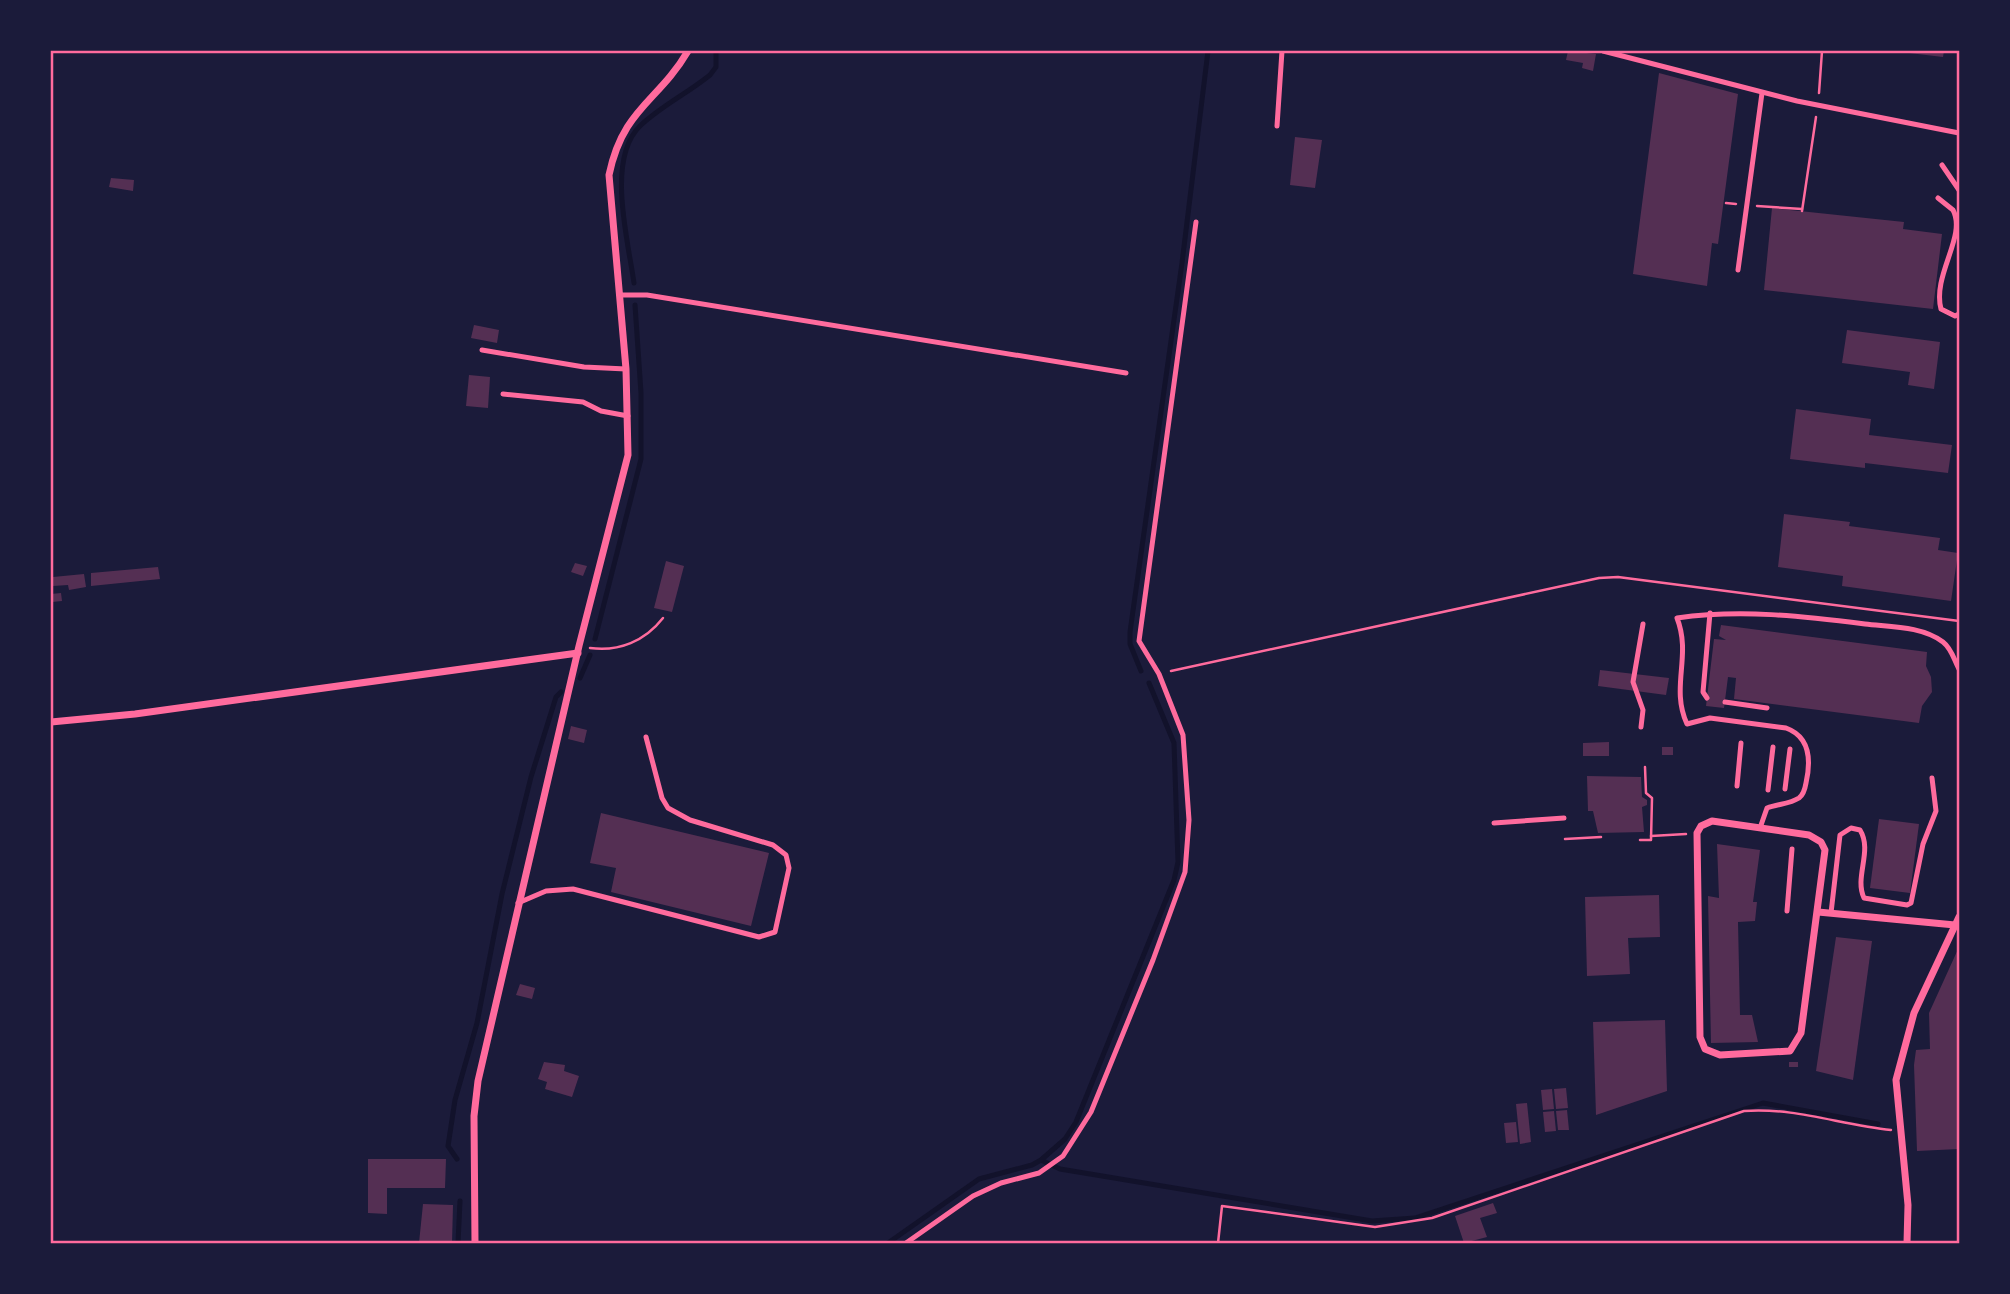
<svg xmlns="http://www.w3.org/2000/svg" width="2010" height="1294" viewBox="0 0 2010 1294" font-family="'Fira Sans Condensed',sans-serif">
<rect width="100%" height="100%" fill="#1b1b3a"/>
<g fill="none" stroke-linecap="round" stroke-linejoin="round">
<g stroke="#12122b" stroke-width="5">
<path d="M 634,283 C 628,240 606,159 640,126 C 661,106 688,93 710,75 L 716,67 L 716,51"/>
<polyline points="595,639 641,459 641,393 635,305"/>
<polyline points="1141,671 1130,644 1130,632 1182,263 1208,51"/>
<polyline points="580,678 590,655"/>
<polyline points="457,1159 448,1146 455,1100 477,1023 502,894 531,777 556,697 561,692"/>
<polyline points="1041,1160 1060,1169 1372,1221 1415,1218 1763,1103 1878,1124"/>
<polyline points="458,1243 460,1201"/>
<polyline points="888,1243 979,1179 1032,1165 1041,1160 1065,1139 1076,1122 1174,880 1178,862 1174,743 1149,683"/>
</g>
</g>
<g fill="#542f53">
<rect x="1332" y="51" width="22" height="2"/>
<polygon points="1568,51 1596,54 1593,71 1582,68 1583,63 1566,60"/>
<polygon points="1892,51 1944,51 1943,57"/>
<polygon points="1659,73 1738,94 1718,244 1712,243 1707,286 1633,274"/>
<polygon points="1295,137 1322,140 1315,188 1290,185"/>
<polygon points="111,178 134,180 133,191 109,187"/>
<polygon points="1772,208 1904,222 1903,229 1942,234 1933,309 1764,290"/>
<polygon points="474,325 499,330 497,343 471,338"/>
<polygon points="1847,330 1940,342 1934,389 1908,385 1910,372 1842,363"/>
<polygon points="469,375 490,377 488,408 466,406"/>
<polygon points="1796,409 1871,419 1869,435 1952,445 1948,473 1865,463 1865,468 1790,459"/>
<polygon points="1784,514 1850,522 1849,526 1940,538 1938,550 1958,553 1951,601 1842,586 1843,576 1778,567"/>
<polygon points="666,561 684,566 672,612 654,608"/>
<polygon points="575,563 587,566 583,576 571,572"/>
<polygon points="158,567 160,579 91,586 91,573"/>
<polygon points="84,574 86,587 69,590 68,585 53,586 53,577"/>
<polygon points="61,593 62,601 52,602 51,594"/>
<polygon points="1721,625 1927,652 1926,666 1931,677 1932,692 1922,706 1919,723 1734,699 1736,678 1728,677 1724,708 1706,706 1714,639 1726,640 1719,636"/>
<polygon points="1600,670 1669,678 1666,695 1598,686"/>
<polygon points="571,726 587,730 584,743 568,739"/>
<polygon points="1609,742 1609,756 1583,756 1583,743"/>
<rect x="1662" y="747" width="11" height="8"/>
<polygon points="1587,776 1641,777 1642,797 1647,800 1647,805 1642,807 1644,832 1598,833 1593,811 1588,811"/>
<polygon points="601,813 769,853 751,926 611,892 616,868 590,863"/>
<polygon points="1879,819 1919,824 1910,893 1870,888"/>
<polygon points="1717,844 1760,850 1753,902 1757,902 1755,921 1738,922 1740,1015 1752,1015 1758,1042 1711,1043 1708,896 1719,898"/>
<polygon points="1659,895 1660,937 1628,938 1630,974 1587,976 1585,897"/>
<polygon points="1836,937 1872,941 1853,1080 1816,1071"/>
<polygon points="1959,947 1959,1149 1917,1151 1914,1065 1916,1050 1930,1049 1929,1013"/>
<polygon points="520,984 535,988 532,999 516,995"/>
<polygon points="1665,1020 1667,1091 1596,1115 1593,1022"/>
<polygon points="544,1062 565,1065 564,1071 579,1076 572,1097 545,1089 547,1082 538,1079"/>
<rect x="1789" y="1062" width="9" height="5"/>
<polygon points="1566,1088 1568,1108 1556,1109 1554,1089"/>
<polygon points="1552,1089 1554,1109 1543,1110 1541,1090"/>
<polygon points="1527,1103 1531,1142 1520,1144 1516,1104"/>
<polygon points="1567,1110 1569,1130 1558,1130 1556,1111"/>
<polygon points="1554,1111 1556,1131 1545,1132 1543,1112"/>
<polygon points="1516,1122 1518,1142 1506,1143 1504,1123"/>
<polygon points="368,1159 446,1159 445,1188 387,1188 387,1214 368,1213"/>
<polygon points="1493,1203 1497,1213 1480,1218 1487,1237 1464,1243 1455,1216"/>
<polygon points="423,1204 453,1205 452,1243 419,1243"/>
</g>
<g fill="none" stroke-linecap="round" stroke-linejoin="round">
<g stroke="#ff6b9d" stroke-width="2.5">
<polyline points="1819,93 1822,51"/>
<polyline points="1726,203 1736,204"/>
<polyline points="1757,206 1802,209"/>
<polyline points="1802,211 1816,117"/>
<path d="M 590,648 C 619,652 645,641 663,618"/>
<polyline points="1171,671 1599,578 1618,577 1959,621"/>
<polyline points="1651,836 1686,834"/>
<polyline points="1565,839 1601,837"/>
<polyline points="1640,840 1651,840 1652,798 1646,793 1645,767"/>
<path d="M 1218,1243 L 1222,1206 L 1375,1227 L 1432,1218 L 1744,1111 C 1794,1107 1841,1125 1891,1130"/>
</g>
<g stroke="#ff6b9d" stroke-width="5">
<polyline points="1603,51 1797,101 1959,133"/>
<polyline points="1277,126 1282,51"/>
<polyline points="1942,165 1959,190"/>
<path d="M 1938,198 L 1953,210 C 1967,236 1932,275 1941,309 L 1955,316 L 1959,314"/>
<polyline points="1738,270 1762,93"/>
<polyline points="621,295 647,295 1126,373"/>
<polyline points="482,350 584,367 626,369"/>
<polyline points="503,394 583,402 601,411 628,416"/>
<polyline points="1707,698 1703,692 1710,613"/>
<polyline points="1725,702 1767,708"/>
<polyline points="1641,727 1643,710 1633,682 1643,624"/>
<polyline points="1737,786 1741,743"/>
<polyline points="1785,789 1790,749"/>
<polyline points="1768,790 1773,747"/>
<polyline points="1494,823 1564,818"/>
<path d="M 1760,828 L 1767,808 C 1777,804 1790,804 1799,798 C 1803,795 1805,789 1806,783 C 1811,761 1811,737 1786,728 L 1710,718 L 1687,724 C 1670,687 1692,656 1677,618 C 1741,609 1801,616 1865,624 C 1890,627 1922,626 1943,642 C 1952,649 1954,660 1959,669"/>
<polyline points="518,903 546,891 573,889 759,937 775,932 789,868 786,855 773,845 690,820 668,808 662,798 646,737"/>
<polyline points="1787,911 1792,849"/>
<path d="M 1831,913 L 1840,835 L 1851,828 L 1860,830 C 1873,851 1854,877 1864,898 L 1907,905 L 1911,903 L 1923,844 L 1936,811 L 1932,778"/>
<polyline points="906,1243 973,1196 1001,1183 1039,1173 1063,1156 1091,1112 1153,960 1185,872 1189,820 1183,735 1159,674 1139,641 1196,222"/>
</g>
<g stroke="#ff6b9d" stroke-width="7">
<polyline points="51,722 135,714 578,653"/>
<polygon points="1712,821 1809,835 1821,842 1825,850 1801,1033 1790,1051 1720,1055 1705,1049 1700,1037 1697,833 1701,826"/>
<polyline points="1818,912 1955,925"/>
<path d="M 475,1243 L 474,1116 L 478,1081 L 579,646 L 628,455 L 626,369 L 609,175 C 623,108 658,102 688,51"/>
<polyline points="1907,1243 1908,1205 1896,1080 1914,1013 1959,917"/>
</g>
</g>
<rect width="2010" height="1294" fill="none" stroke="#1b1b3a" stroke-width="105"/>
<rect x="52" y="52" width="1906" height="1190" fill="none" stroke="#ff6b9d" stroke-width="2.5"/>
</svg>
